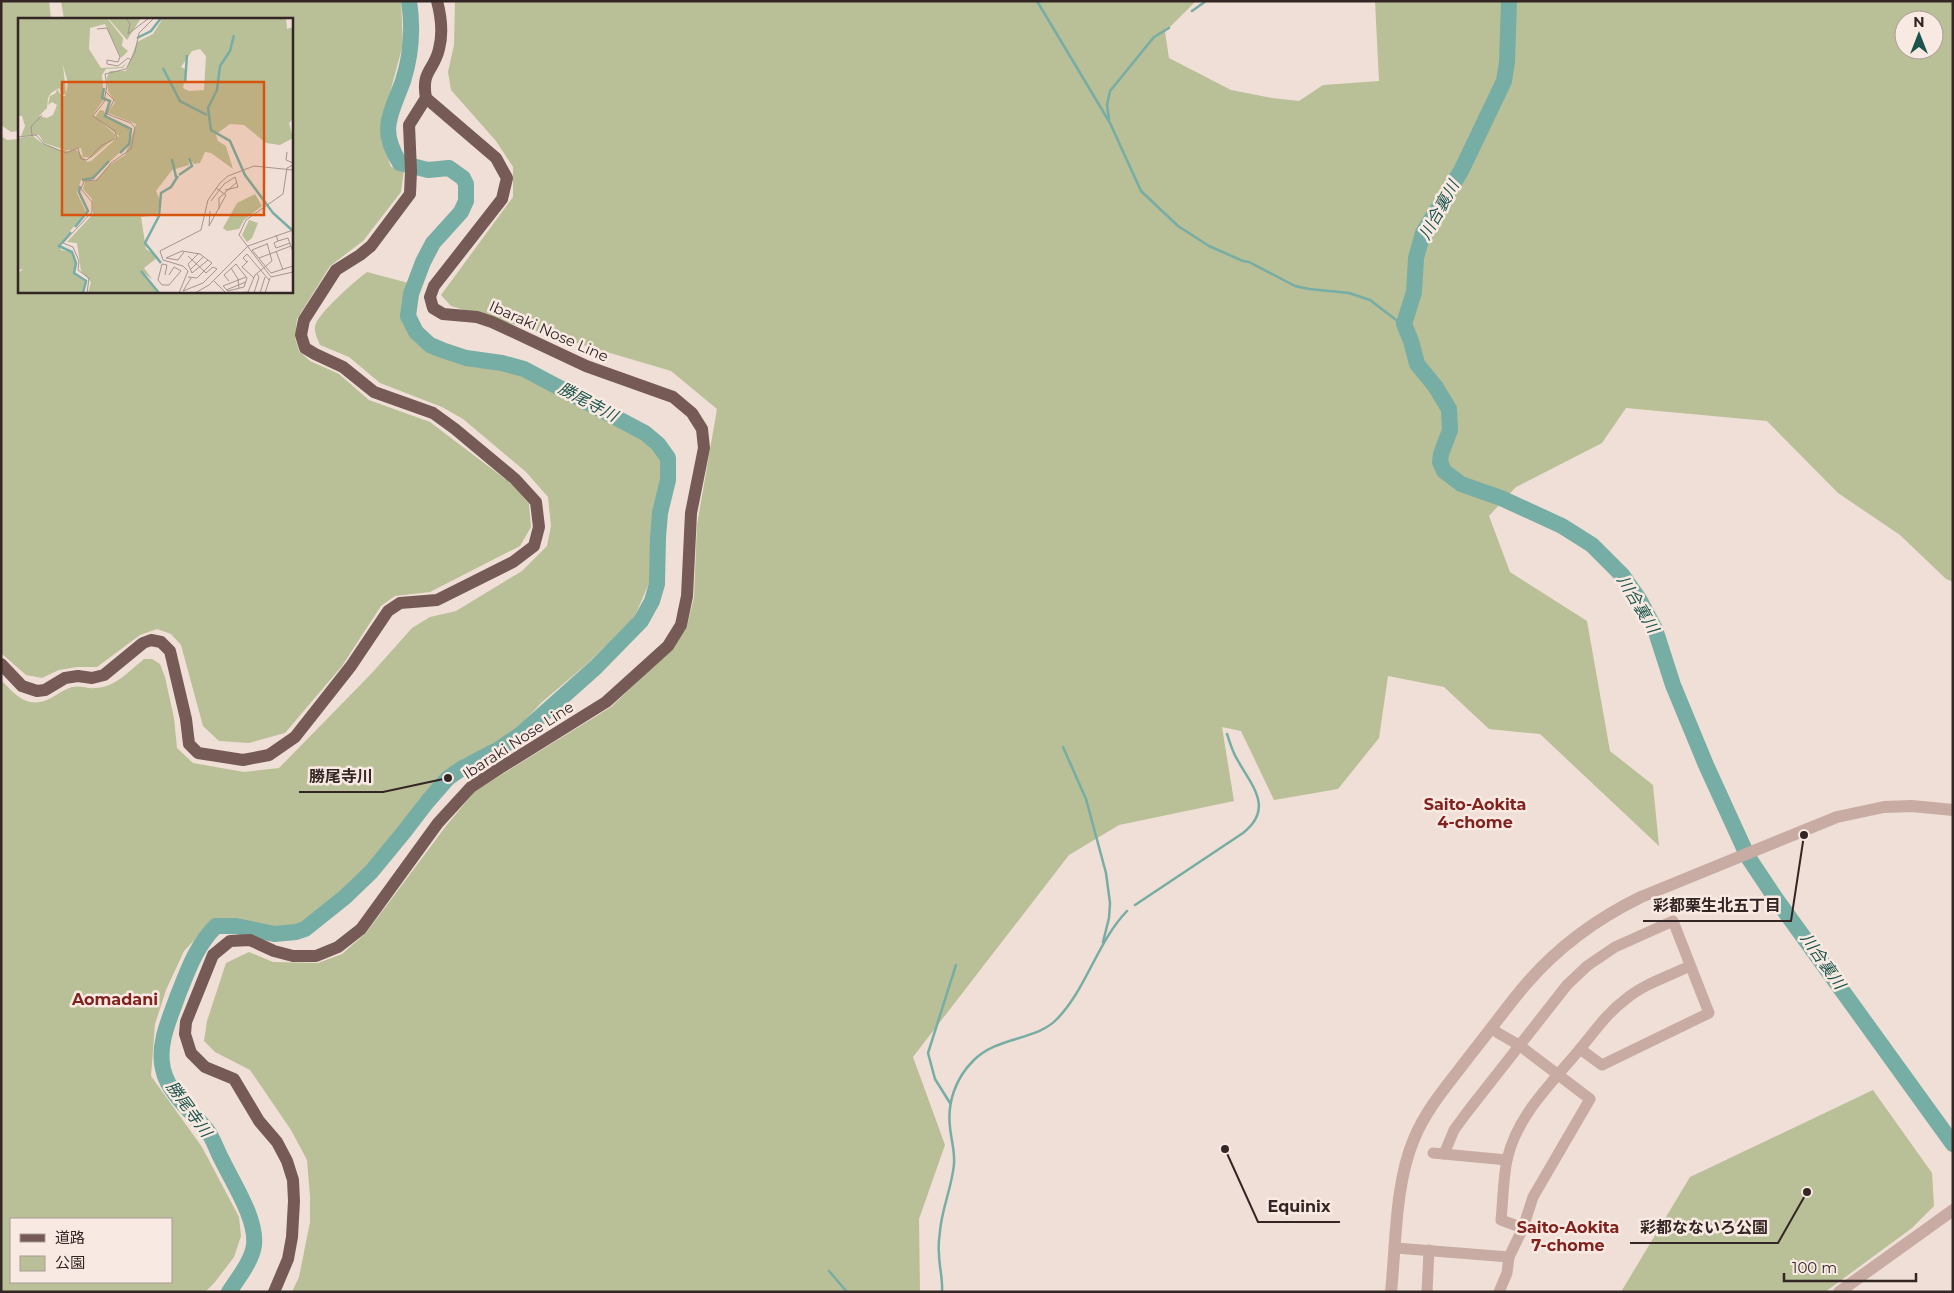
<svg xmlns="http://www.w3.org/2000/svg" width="1954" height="1293" viewBox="0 0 1954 1293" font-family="Montserrat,'Noto Sans JP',sans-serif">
<rect width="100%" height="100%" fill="#f0dfd6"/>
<g fill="#b9bf97" fill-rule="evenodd">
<polygon points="1,1 49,1 51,19 19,19 19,131 11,132 1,125"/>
<polygon points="61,1 401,1 403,44 383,119 381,139 391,167 404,170 401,192 363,241 330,266 297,319 295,338 299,351 310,361 339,374 369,400 430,422 513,485 529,504 531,527 520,546 430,592 395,596 381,606 342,666 285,733 249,743 219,741 203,726 181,645 171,634 157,629 140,635 97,667 77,667 59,670 42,678 26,675 1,653 1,136 7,140 19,139 19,291 291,291 291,19 64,19"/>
<path d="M 455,1 L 1196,1 L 1165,32 L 1169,58 L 1231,90 L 1272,98 L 1299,101 L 1323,85 L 1379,81 L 1375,1 L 1953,1 L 1953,582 L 1946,579 L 1900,535 L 1838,493 L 1767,421 L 1626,408 L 1602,443 L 1516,487 L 1489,516 L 1510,572 L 1587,621 L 1610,751 L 1653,785 L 1659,846 L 1540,734 L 1489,729 L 1444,687 L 1388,676 L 1379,738 L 1338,789 L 1274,800 L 1241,731 L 1222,727 L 1234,801 L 1119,825 L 1069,855 L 913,1057 L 945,1145 L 919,1219 L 920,1292 L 292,1292 L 299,1277 L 310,1222 L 310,1196 L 307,1160 L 291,1130 L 250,1070 L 215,1052 L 204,1041 L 207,1021 L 226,963 L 249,952 L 273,962 L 318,963 L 342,954 L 366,933 L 446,826 L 475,791 L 611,707 L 671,649 L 687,626 L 694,597 L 697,525 L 717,409 L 671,371 L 451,306 L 441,295 L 513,197 L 513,167 L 496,141 L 451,90 L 448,72 L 454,45 ZM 1904,20 L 1934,20 L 1934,50 L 1904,50 Z"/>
<path d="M 367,272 L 412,284 L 406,297 L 405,324 L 414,338 L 428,351 L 443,358 L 465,364 L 500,368 L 523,375 L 560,392 L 574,403 L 605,416 L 630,430 L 657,451 L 660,460 L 661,480 L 653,512 L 650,537 L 650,581 L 634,618 L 588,663 L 542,702 L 515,731 L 496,743 L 462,759 L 442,775 L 419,799 L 399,829 L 363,871 L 302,926 L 274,927 L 248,923 L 236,919 L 211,922 L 184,951 L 166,990 L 155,1024 L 151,1076 L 202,1147 L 239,1217 L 241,1236 L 234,1257 L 215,1282 L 205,1292 L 1,1292 L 1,680 C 16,696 29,710 51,698 C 58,694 65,689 72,687 C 81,685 87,689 95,688 C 115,688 130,670 144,659 L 152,659 L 160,664 L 165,677 L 174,718 L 177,748 L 193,763 L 244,772 L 279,768 L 371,674 L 412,628 L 430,617 L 456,611 L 522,571 L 547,546 L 551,526 L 548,497 L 526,472 L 463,419 L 442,407 L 380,383 L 349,357 L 320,345 C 318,340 314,333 315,326 C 319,312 355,281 367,272 ZM 171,1219 L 171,1282 L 11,1282 L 11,1219 Z"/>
<polygon points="1873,1090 1932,1173 1934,1206 1912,1228 1825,1292 1621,1292 1690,1177"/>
</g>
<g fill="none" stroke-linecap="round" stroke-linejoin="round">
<g stroke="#76ada4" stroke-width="2.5">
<polyline points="1037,1 1110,123 1141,191 1178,226 1209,246 1243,261 1249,262 1295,286 1309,289 1349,293 1370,300 1404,326"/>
<polyline points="1192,11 1206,1"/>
<polyline points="1109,119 1107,105 1110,91 1154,37 1169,28"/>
<polyline points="1063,747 1086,799 1106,873 1110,903 1109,918 1103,942"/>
<path d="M 1135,905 L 1243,833 C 1275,808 1251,785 1237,759 C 1232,751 1230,742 1227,734"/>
<polyline points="950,1103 935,1079 928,1053 956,965"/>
<polyline points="829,1271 847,1292"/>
<path d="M 942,1292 C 943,1279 939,1266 939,1254 C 938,1246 939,1239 940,1231 C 942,1208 952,1187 954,1164 C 955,1151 951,1139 950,1127 C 947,1102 956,1078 973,1061 C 997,1036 1036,1041 1057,1019 C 1087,988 1097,942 1127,911"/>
</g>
<g stroke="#76ada4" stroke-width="16">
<polyline points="1509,1 1507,62 1504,81 1461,171 1423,233 1416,258 1414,292 1404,324 1411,341 1417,364 1435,386 1449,409 1450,430 1441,454 1440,462 1444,471 1461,484 1501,498 1562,526 1592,545 1623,576 1639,599 1655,629 1673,685 1706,765 1748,857 1776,899 1953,1144"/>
<path d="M 229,1292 C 238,1278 252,1261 254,1245 C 257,1219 233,1183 222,1160 C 217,1151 213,1138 207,1130 C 192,1112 168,1093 163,1069 C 157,1044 170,1018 178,995 C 188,970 196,946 216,926 L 236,926 L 274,934 L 296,932 L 305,929 L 345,897 L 371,872 L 404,832 L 427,802 L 448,778 L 464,767 L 499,749 L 521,734 L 596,667 L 641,621 L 652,601 L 657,584 L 658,537 L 660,513 L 668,480 L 668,458 L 658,444 L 645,433 L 524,369 L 502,363 L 466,358 L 442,350 L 430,345 L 416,332 L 408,316 L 411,294 L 423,262 L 433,243 L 461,212 L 466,201 L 466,184 L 463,178 L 449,168 L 428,170 L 400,163 C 378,130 391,114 403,81 C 411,56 413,27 409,1"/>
</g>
<g stroke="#c8aca3" stroke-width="11">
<polyline points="1492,1028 1498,1033 1519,1045 1590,1099 1533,1197 1523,1228 1509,1257 1507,1273 1499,1292"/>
<polyline points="1433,1153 1507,1160"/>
<polyline points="1444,1154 1454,1130 1468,1111 1567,985 1587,966 1615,947 1673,921 1709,1013 1602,1065 1580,1049"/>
<path d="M 1523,1228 L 1501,1220 C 1503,1201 1503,1179 1507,1160 C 1517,1115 1552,1083 1580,1049 C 1595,1031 1607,1013 1626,999 C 1644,984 1669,976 1690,966"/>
<polyline points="1396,1248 1509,1257"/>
<polyline points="1427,1292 1429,1250"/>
</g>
<g stroke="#c8aca3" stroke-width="12">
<path d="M 1391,1292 C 1396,1244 1395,1183 1414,1139 C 1427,1107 1451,1081 1471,1054 C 1490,1031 1507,1006 1527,983 C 1559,946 1598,918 1641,897 L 1837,817 L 1884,807 L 1912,806 L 1953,810"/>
<polyline points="1839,1292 1953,1210"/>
</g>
<g stroke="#755a56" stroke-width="12">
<path d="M 426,98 C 421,70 434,71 439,49 C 443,34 441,16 437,1"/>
<polyline points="1,664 22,686 37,691 45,690 65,678 78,676 92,678 104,675 143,643 151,640 161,642 170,651 186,719 189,744 198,753 243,760 269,755 295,737 351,666 388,611 400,603 437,600 513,562 534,546 539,527 536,502 515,479 455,429 433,413 374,392 343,367 315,354 305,348 301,335 304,320 336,270 360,255 371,246 410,194 411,171 409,125 426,98"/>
<polyline points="274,1292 288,1259 292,1237 294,1201 293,1180 287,1161 277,1142 259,1121 234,1079 205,1067 191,1053 185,1034 186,1022 213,955 230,941 250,940 274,951 293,956 316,956 338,947 361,929 438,823 471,787 500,768 606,702 668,646 681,625 687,596 691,513 704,448 702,429 692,413 673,397 586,366 492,322 477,317 443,314 433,308 430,297 434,286 502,199 507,178 496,158 426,98"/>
</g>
</g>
<g text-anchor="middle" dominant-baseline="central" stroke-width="5" stroke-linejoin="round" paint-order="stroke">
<g font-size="15" fill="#332625" stroke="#f8eae2">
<text transform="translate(549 331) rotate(24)">Ibaraki Nose Line</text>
<text transform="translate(518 740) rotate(-33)">Ibaraki Nose Line</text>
</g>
<g font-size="16" font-style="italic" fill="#1b544c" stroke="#f8eae2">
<text transform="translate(1439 210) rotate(-61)">川合裏川</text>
<text transform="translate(588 402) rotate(28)">勝尾寺川</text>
<text transform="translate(1638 604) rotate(59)">川合裏川</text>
<text transform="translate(1823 961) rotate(55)">川合裏川</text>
<text transform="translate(189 1109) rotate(54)">勝尾寺川</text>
</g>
<g font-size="16" font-weight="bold" fill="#81221e" stroke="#f8eae2">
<text x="1475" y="804">Saito-Aokita<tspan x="1475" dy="18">4-chome</tspan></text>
<text x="115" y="999">Aomadani</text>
<text x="1568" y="1227">Saito-Aokita<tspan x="1568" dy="18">7-chome</tspan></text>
</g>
</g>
<g transform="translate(18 18)">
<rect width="275" height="275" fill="#f0dfd6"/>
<path d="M 0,0 L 29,0 L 29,9 L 29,0 L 89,0 L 105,20 L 104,28 L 110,33 L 103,40 L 87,6 L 72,10 L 71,31 L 83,50 L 104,49 L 109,44 L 105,50 L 88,51 L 84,57 L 86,81 L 75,97 L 99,118 L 73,140 L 65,139 L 63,130 L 50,133 L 26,125 L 21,117 L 3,118 L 7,108 L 4,98 L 0,98 ZM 45,47 L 50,65 L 48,76 L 47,78 L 44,78 L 39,71 L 38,75 L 32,78 L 30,87 L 34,84 L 39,87 L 35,97 L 29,100 L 21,98 L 29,90 L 30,80 L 33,75 L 41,70 L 44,77 L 48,76 ZM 90,0 L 123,0 L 109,22 ZM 145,0 L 268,0 L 269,11 L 275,9 L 275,101 L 271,105 L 275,120 L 262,127 L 248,125 L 226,107 L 212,106 L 201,114 L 198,117 L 200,123 L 208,128 L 215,151 L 193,135 L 187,134 L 182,145 L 176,146 L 170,139 L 171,147 L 154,152 L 138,173 L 142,182 L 139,197 L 123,199 L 128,231 L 140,239 L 126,250 L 134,261 L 123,253 L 140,275 L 70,275 L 73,264 L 63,253 L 59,225 L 49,224 L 75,196 L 74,181 L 65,171 L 67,163 L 77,163 L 93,146 L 107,137 L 118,106 L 90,95 L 97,84 L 90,73 L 89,59 L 92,53 L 108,53 L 119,24 L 135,16 ZM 182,31 L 188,38 L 186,72 L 171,73 L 165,70 L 169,52 L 163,49 L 174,33 ZM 82,92 L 86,93 L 88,100 L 109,108 L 112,113 L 109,128 L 75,159 L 63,162 L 59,175 L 68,194 L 41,226 L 43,232 L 54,234 L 58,245 L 55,255 L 67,264 L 64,275 L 0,275 L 0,255 L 5,251 L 0,252 L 0,120 L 15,118 L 24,125 L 42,132 L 59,132 L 69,144 L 73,143 L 101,118 L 77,99 ZM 237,176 L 244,188 L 226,202 L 221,211 L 209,213 L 205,210 L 219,185 ZM 231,202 L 240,205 L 234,220 L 229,224 L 224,217 Z" fill="#b9bf97" fill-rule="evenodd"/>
<path fill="none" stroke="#76ada4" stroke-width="2.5" d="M 216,17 L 212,33 L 202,48 L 199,72 L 190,90 L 193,112 L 212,123 L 227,157 L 255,195 L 275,213M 119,20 L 133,13 L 143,0M 145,50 L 162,83 L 189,97M 167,65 L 169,37M 86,70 L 84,80 L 92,83 L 87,98 L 113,111 L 111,126 L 102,135M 154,141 L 158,159M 161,157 L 174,148 L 171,140M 64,162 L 75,160 L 91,143M 57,209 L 70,193 L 61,174 L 62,168M 53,214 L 41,228 L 54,234 L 58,245 L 56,255 L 68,263 L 65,275M 143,245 L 127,225 L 141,198 L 143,175 L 153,169 L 160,158M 123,253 L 141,275"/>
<path fill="none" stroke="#a4958f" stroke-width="1" d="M 108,0 L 112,6 L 110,16 L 131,0M 79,11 L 89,10 L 102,39 L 100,44 L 89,42 L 89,46 L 100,48 L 110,40 L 113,42M 14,117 L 13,109 L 24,97M 0,119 L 18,117 L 26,126 L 48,135 L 60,130 L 63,141 L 69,142 L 84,127 L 99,120 L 97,113 L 75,98 L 86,84 L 89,67 L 87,56 L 108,51 L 117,34 L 121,15 L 136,0M 269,134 L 268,142 L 275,145M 275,147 L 269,150 L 265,176 L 228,202 L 221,217 L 253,259 L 275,254M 193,183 L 206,166 L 217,159 L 220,169 L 207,172M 201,191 L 201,180 L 219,164M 192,193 L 191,208 L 208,177 L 198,170M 258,217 L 260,223 L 270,220 L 275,234M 260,223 L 256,225 L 258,230 L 272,225M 249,226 L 234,232 L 253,255 L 275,248M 258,233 L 265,252M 166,234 L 160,242 L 148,240 L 164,233 L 182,236 L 194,245 L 179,260 L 170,259M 181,235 L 170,246 L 174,255 L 190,242M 170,238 L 188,255 L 195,249 L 199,251 L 185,265 L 165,273 L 173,260M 241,240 L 273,228M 230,243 L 224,249 L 236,260M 229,244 L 225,240 L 229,236 L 251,262M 213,250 L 220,261 L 221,270M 173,251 L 186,238M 147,257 L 149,247 L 144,246 L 140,262 L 144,267 L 151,267 L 163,253 L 156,249 L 151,257M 195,262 L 208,275M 211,263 L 206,257 L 218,246 L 221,250 L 229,260 L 226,269 L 210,273 L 205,268 L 228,259M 208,272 L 228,264M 230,274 L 237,257 L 254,243 L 249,225M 69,275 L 71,260 L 60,252 L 61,243 L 55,229 L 45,225 L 74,194 L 74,184 L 63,171 L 66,163 L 79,162 L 93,145 L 113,131 L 117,110 L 113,105 L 89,96 L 96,82 L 88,74M 161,275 L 170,253 L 165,248 L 145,242 L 142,233 L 183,212 L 190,182 L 202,165 L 210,158 L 236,148 L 275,152M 177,275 L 191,267 L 230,228 L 275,212M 216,275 L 231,274M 236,275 L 241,259 L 239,256M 242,275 L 247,259M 247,275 L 252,260"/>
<path fill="#d6540e" fill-opacity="0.15" stroke="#d6540e" stroke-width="2.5" d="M 44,64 L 246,64 L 246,197 L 44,197 Z"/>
<rect width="275" height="275" fill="none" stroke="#332625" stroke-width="2.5"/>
</g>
<path fill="none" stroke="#332625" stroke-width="2" d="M448 778L383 792H299M1804 835L1791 921H1643M1225 1149L1258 1222H1340M1807 1192L1778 1243H1630"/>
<g fill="#332625" stroke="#f8eae2" stroke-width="2">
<circle cx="448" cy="778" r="5"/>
<circle cx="1804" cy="835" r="5"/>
<circle cx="1225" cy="1149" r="5"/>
<circle cx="1807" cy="1192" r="5"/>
</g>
<g font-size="16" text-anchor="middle" font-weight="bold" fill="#332625" stroke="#f8eae2" stroke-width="5" stroke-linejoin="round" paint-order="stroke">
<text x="341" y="782">勝尾寺川</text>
<text x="1717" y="911">彩都栗生北五丁目</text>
<text x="1299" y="1212">Equinix</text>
<text x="1704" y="1233">彩都なないろ公園</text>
</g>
<rect width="1954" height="1293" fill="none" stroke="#332625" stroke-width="5"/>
<rect x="10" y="1218" width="162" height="65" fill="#f8eae2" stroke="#a99c96"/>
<rect x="20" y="1234" width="25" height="8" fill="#755a56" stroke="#a99c96"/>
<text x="55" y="1243" font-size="15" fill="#332625">道路</text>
<rect x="20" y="1256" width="25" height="15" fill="#b9bf97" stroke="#a99c96"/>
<text x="55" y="1268" font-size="15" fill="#332625">公園</text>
<g transform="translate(1919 35)"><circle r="24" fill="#f8eae2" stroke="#a99c96"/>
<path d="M0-4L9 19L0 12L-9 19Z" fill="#1b544c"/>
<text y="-8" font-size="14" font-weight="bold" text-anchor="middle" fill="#332625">N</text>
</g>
<path d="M1784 1273v8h132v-8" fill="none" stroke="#332625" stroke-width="2.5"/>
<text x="1792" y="1273" font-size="15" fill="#332625" stroke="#f8eae2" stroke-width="4" paint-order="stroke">100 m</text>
</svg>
